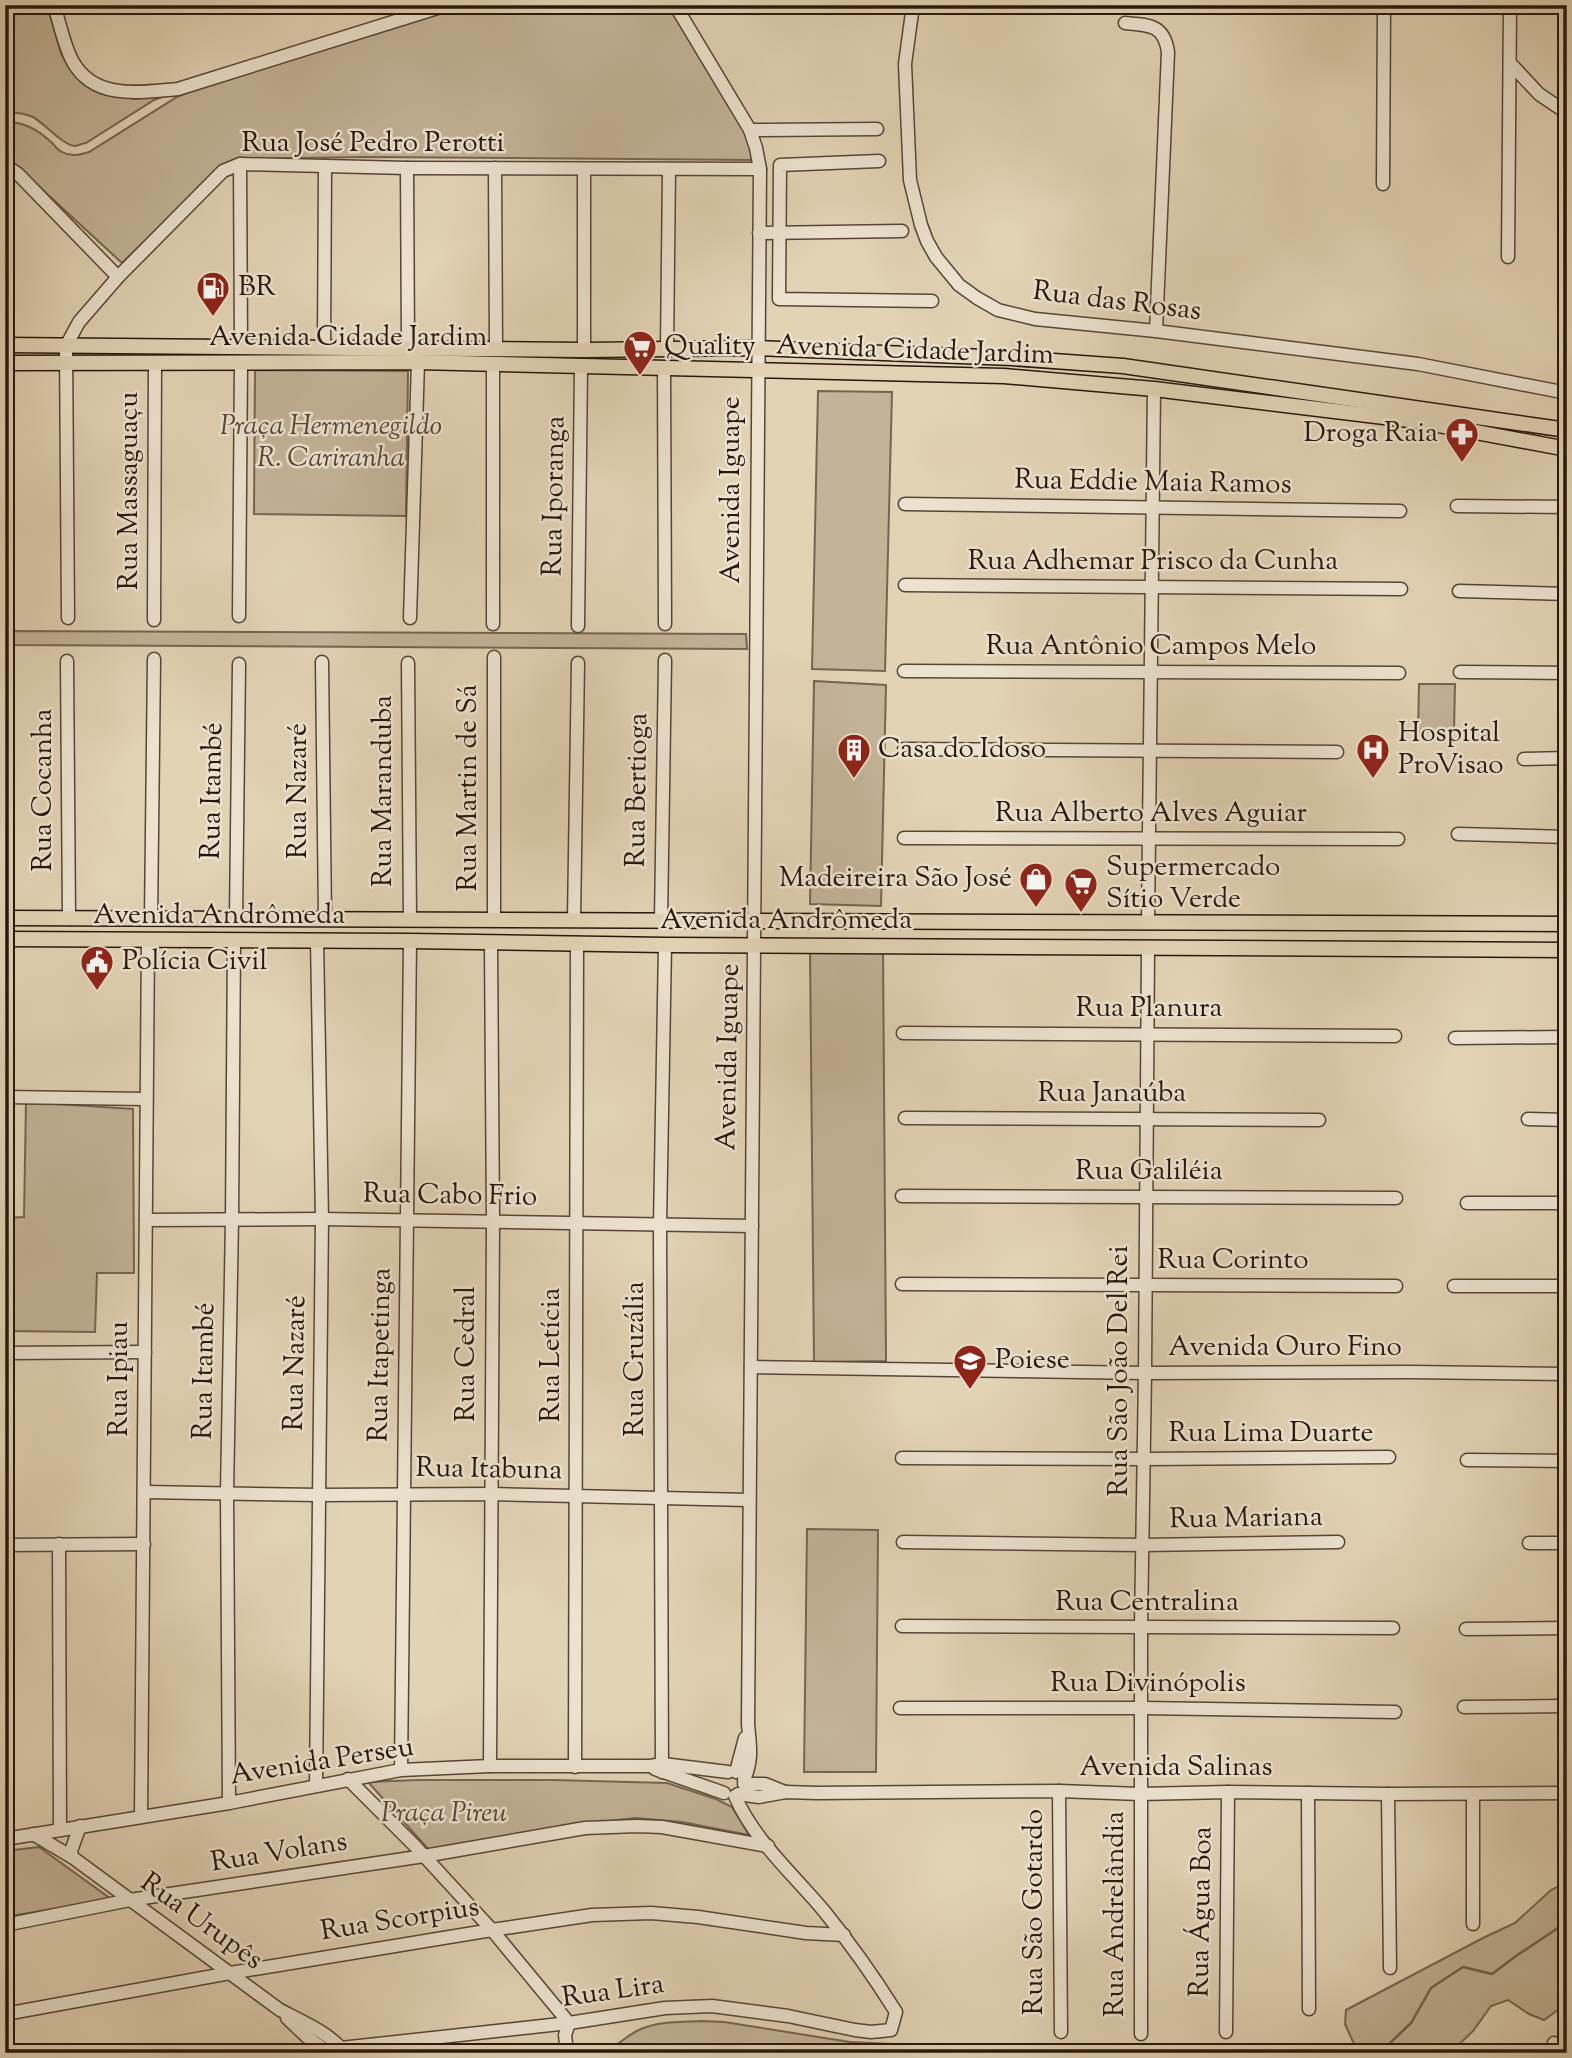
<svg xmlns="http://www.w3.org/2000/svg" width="1572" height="2058" viewBox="0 0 1572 2058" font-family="'Sorts Mill Goudy',serif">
<rect width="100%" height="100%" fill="#e2d3b5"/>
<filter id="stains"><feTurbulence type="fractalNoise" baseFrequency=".00286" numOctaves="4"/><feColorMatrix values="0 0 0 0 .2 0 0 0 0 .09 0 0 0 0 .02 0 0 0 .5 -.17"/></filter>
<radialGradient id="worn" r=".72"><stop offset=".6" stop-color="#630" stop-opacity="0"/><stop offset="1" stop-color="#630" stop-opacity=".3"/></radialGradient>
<g fill="#c3b398" stroke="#766552" stroke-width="2">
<path d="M 5,5 L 47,5 L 61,53 L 70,69 L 80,78 L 109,94 L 134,99 L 167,95 L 154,100 L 86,143 C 85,143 75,146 75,146 C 64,146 44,123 33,117 C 24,113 15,112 5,113 Z"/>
<path d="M 463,5 L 669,5 L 744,131 L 754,160 L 366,157 L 237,159 L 220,168 L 122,263 L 21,170 L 5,158 L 5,122 C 23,121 37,129 50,141 C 54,144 57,150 62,152 C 71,157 79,155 89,152 L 177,97 L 192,90 Z"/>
<polygon points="255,370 408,371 406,516 254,514"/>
<polygon points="818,391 892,392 885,671 812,669"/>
<polygon points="5,631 746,634 747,649 5,645"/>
<polygon points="814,681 886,685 881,906 810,904"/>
<polygon points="1419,684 1455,684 1454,732 1418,732"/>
<polygon points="883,949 886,1361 814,1362 810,950"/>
<polygon points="26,1102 133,1109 134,1273 97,1273 95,1332 5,1331 5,1218 24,1217"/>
<polygon points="807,1529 878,1530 876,1772 804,1772"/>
<polygon points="418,1780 554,1780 667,1783 716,1799 732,1807 749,1835 682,1822 635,1818 584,1824 430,1851 368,1782"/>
<polygon points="39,1847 111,1899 5,1917 5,1851"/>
<polygon points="1567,1882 1566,2004 1544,2020 1529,2014 1508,2000 1491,2006 1473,2031 1450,2053 1358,2053 1345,2024 1346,2010 1483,1938 1515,1923 1551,1890"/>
<path d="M 701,2021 L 724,2022 L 850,2042 L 1000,2049 L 1268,2050 L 1270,2053 L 583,2053 L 586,2049 C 616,2055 618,2039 641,2029 C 659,2021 682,2022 701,2021 Z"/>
</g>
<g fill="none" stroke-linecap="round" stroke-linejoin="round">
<polyline stroke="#726150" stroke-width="2.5" points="1359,2053 1388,2045 1411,2023 1431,1988 1463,1967 1492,1974 1516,1956 1567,1922"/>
<defs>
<g id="minor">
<path d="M 54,5 C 60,24 64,46 73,62 C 95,101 142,92 178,89 L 447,5"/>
<path d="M 675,5 L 750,130 L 756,148 L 760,169 L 748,1724 C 750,1746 753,1759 744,1780"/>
<polyline points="913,5 905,64 910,180 921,225 927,241 936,257 959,285 977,298 998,310 1035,319 1156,331 1418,364 1567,393"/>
<path d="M 1125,23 C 1148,25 1164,24 1168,52 L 1156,331"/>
<polyline points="1510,63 1539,94 1567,113"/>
<polyline points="750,130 877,129"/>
<polyline points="879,161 780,165 779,299 932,301"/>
<polyline points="240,164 241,346"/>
<polyline points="5,165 18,174 118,277"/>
<polyline points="407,168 408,348"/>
<polyline points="495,168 496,348"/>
<polyline points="584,169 584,350"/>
<polyline points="1383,184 1384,5"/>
<polyline points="759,233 902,231"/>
<polyline points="1508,257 1510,5"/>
<polyline points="324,347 325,166"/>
<polyline points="667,349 669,169"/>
<polyline points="493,363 493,624"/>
<polyline points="664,368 665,624"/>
<polyline points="905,504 1400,511"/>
<polyline points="1457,506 1567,507"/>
<polyline points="905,585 1401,589"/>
<polyline points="1459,591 1567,594"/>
<polyline points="239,616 241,362"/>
<polyline points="68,618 66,346 79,322 118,277 223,171 240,164 407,168 760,169"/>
<polyline points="410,618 418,362"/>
<polyline points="154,620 155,362"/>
<polyline points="578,626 581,367"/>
<polyline points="494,657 494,919"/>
<polyline points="67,661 69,919"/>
<polyline points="322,662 325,918"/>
<polyline points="408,663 410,919"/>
<polyline points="904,671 1399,673"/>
<polyline points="1460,672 1567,673"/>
<polyline points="904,749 1337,752"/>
<polyline points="1524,759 1567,758"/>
<polyline points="1458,834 1567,837"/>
<polyline points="904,838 1398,839"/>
<polyline points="236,918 239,664"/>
<polyline points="151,919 154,659"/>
<polyline points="574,919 578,663"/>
<polyline points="661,920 665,660"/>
<polyline points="1148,921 1154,389"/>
<polyline points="903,1033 1395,1036"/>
<polyline points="1455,1038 1567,1037"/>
<polyline points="5,1097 146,1099"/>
<polyline points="905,1118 1319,1120"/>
<polyline points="1528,1119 1567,1120"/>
<polyline points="902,1196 1396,1198"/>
<polyline points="1467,1203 1567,1203"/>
<polyline points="146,1220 322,1219 752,1226"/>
<polyline points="902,1284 1396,1286"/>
<polyline points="1454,1286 1567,1286"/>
<polyline points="5,1353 145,1352"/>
<polyline points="751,1367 1145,1373 1410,1372 1567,1374"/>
<polyline points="902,1458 1144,1459 1389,1457"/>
<polyline points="1467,1460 1567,1461"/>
<polyline points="145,1492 319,1495 491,1494 749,1500"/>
<polyline points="903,1542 1143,1545 1338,1542"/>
<polyline points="1529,1543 1567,1543"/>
<polyline points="59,1544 60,1829"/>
<polyline points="5,1545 144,1544"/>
<polyline points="902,1626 1393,1628"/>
<polyline points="1466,1629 1567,1628"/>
<polyline points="1464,1707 1567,1706"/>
<polyline points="900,1708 1142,1708 1395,1712"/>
<polyline points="490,1766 493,1222 491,943"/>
<polyline points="575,1767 577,943"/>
<polyline points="655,1769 724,1793"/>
<polyline points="401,1770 410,941"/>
<polyline points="662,1772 660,1225 665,945"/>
<polyline points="736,1772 745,1738"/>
<polyline points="348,1779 415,1846 492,1930 569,2023"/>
<polyline points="744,1784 765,1784 785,1792"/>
<polyline points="316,1786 322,1219 317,940"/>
<polyline points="1059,1791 1061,2032"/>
<polyline points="1308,1793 1309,2009"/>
<polyline points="738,1794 759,1797 786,1792 817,1793 1059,1791 1140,1794 1228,1792 1388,1794 1567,1793"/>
<polyline points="1388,1794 1390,1968"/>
<polyline points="229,1803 227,1493 232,1220 234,941"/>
<polyline points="141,1817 148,941"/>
<path d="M 33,1834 L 72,1857 L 280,2010 C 301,2021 330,2033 345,2053"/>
<polyline points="5,1839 229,1803 401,1770 490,1766 650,1766 663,1764 728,1772"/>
<polyline points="72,1857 71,1851 80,1826"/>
<polyline points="1473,1924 1473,1794"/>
<polyline points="5,1925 130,1900 424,1856 585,1828 637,1826 662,1827 768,1846"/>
<polyline points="5,2014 230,1973 492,1930 592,1915 651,1913 698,1917 806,1933 844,1935"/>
<polyline points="287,2018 307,2037 329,2053"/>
<polyline points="1226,2032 1228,1792"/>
<polyline points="1141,2034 1141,1627 1145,1373 1148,948"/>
<polyline points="1554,2043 1556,2053"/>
<path d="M 341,2048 L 569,2023 L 665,2008 L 712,2006 L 788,2016 L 855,2030 L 871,2032 L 891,2030 L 896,2012 C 874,1977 850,1943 824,1911 C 793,1874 754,1840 735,1796"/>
<polyline points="567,2053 565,2035 569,2023"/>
</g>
<g id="major">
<polyline points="5,345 584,350 757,348 1011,358 1123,366 1567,430"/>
<polyline points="5,363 418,362 1004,376 1154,389 1417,421 1567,449"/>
<polyline points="5,918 1567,924"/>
<polyline points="5,939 410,941 665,945 1567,950"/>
</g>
</defs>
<use href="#minor" stroke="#574637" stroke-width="15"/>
<use href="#major" stroke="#29170d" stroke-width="17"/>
<use href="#minor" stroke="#ece2cf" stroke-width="12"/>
<use href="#major" stroke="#e2d3b5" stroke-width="14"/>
</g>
<defs>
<symbol id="fuel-pin" viewBox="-11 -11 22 30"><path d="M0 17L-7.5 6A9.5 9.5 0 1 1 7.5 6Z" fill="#8f2418" stroke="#ece2cf"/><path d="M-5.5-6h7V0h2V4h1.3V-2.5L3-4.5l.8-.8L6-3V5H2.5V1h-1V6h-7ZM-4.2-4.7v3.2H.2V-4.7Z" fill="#fff"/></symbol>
<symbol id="supermarket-pin" viewBox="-11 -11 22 30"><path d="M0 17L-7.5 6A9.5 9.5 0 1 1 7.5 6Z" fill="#8f2418" stroke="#ece2cf"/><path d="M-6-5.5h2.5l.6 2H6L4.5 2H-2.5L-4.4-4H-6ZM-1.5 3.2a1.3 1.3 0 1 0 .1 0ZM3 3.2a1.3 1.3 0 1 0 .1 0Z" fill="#fff"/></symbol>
<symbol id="pharmacy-pin" viewBox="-11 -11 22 30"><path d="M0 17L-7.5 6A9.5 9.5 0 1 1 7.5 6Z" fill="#8f2418" stroke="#ece2cf"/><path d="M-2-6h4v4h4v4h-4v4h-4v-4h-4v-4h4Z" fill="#fff"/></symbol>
<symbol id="building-pin" viewBox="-11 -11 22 30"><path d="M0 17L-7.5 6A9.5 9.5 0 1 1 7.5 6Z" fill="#8f2418" stroke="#ece2cf"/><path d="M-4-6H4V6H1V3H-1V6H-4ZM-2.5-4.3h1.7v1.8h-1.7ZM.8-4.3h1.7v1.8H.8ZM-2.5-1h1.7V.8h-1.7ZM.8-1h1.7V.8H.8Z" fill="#fff"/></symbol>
<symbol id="hospital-pin" viewBox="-11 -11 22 30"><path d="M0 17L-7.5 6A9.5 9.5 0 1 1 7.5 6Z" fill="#8f2418" stroke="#ece2cf"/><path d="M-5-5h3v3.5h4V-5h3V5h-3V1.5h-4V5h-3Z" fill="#fff"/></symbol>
<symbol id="shop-pin" viewBox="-11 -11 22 30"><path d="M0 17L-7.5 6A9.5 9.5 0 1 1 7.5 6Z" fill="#8f2418" stroke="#ece2cf"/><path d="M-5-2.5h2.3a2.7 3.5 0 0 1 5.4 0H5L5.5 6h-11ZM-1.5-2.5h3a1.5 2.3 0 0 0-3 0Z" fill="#fff"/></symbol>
<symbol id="civic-pin" viewBox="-11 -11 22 30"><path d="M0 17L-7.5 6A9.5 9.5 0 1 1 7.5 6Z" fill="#8f2418" stroke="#ece2cf"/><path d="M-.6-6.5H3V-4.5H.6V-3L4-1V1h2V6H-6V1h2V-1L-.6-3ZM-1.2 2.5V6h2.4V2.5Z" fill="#fff"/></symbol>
<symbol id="school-pin" viewBox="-11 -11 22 30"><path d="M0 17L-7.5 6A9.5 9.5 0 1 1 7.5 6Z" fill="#8f2418" stroke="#ece2cf"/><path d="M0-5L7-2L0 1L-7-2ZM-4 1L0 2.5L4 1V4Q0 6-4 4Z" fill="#fff"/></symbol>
</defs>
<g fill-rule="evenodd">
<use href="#fuel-pin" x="194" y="269" width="38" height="52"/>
<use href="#supermarket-pin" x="621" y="328" width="38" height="52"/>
<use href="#pharmacy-pin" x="1443" y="415" width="38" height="52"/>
<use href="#building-pin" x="835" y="731" width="38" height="52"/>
<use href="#hospital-pin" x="1354" y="731" width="38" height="52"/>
<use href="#shop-pin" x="1017" y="860" width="38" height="52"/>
<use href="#supermarket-pin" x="1062" y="865" width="38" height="52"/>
<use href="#civic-pin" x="78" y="943" width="38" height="52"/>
<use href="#school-pin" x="951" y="1342" width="38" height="52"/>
</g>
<g text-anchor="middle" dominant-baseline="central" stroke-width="5" stroke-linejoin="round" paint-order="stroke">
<g font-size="28" fill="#29170d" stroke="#ece2cf">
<text x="373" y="144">Rua José Pedro Perotti</text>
<text transform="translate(1117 302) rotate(7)">Rua das Rosas</text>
<text x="348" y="338">Avenida Cidade Jardim</text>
<text transform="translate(915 351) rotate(2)">Avenida Cidade Jardim</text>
<text transform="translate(1153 483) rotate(1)">Rua Eddie Maia Ramos</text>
<text transform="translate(732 490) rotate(-90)">Avenida Iguape</text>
<text transform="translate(130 491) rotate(-90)">Rua Massaguaçu</text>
<text transform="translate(555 496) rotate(-89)">Rua Iporanga</text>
<text x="1153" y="562">Rua Adhemar Prisco da Cunha</text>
<text x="1151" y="647">Rua Antônio Campos Melo</text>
<text transform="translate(469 788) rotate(-90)">Rua Martin de Sá</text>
<text transform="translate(44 790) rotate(-90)">Rua Cocanha</text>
<text transform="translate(638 790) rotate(-89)">Rua Bertioga</text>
<text transform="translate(213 791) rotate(-89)">Rua Itambé</text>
<text transform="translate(299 791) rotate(-90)">Rua Nazaré</text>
<text transform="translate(384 791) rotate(-90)">Rua Maranduba</text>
<text x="1151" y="814">Rua Alberto Alves Aguiar</text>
<text x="219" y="916">Avenida Andrômeda</text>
<text x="786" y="921">Avenida Andrômeda</text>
<text x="1149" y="1009">Rua Planura</text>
<text transform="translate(729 1057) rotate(-89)">Avenida Iguape</text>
<text x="1112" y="1094">Rua Janaúba</text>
<text x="1149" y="1172">Rua Galiléia</text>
<text transform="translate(450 1196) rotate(1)">Rua Cabo Frio</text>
<text x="1233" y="1261">Rua Corinto</text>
<text x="1285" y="1348">Avenida Ouro Fino</text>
<text transform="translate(467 1354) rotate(-90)">Rua Cedral</text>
<text transform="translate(381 1355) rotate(-89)">Rua Itapetinga</text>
<text transform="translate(552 1355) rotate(-90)">Rua Letícia</text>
<text transform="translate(636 1359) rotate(-90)">Rua Cruzália</text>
<text transform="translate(296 1363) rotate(-89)">Rua Nazaré</text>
<text transform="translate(205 1371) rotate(-89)">Rua Itambé</text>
<text transform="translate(1120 1371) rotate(-90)">Rua São João Del Rei</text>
<text transform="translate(120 1379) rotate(-90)">Rua Ipiau</text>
<text x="1271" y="1434">Rua Lima Duarte</text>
<text transform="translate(489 1470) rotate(1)">Rua Itabuna</text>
<text transform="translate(1246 1519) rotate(-1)">Rua Mariana</text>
<text x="1147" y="1603">Rua Centralina</text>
<text x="1148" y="1684">Rua Divinópolis</text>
<text transform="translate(322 1762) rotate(-9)">Avenida Perseu</text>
<text x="1176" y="1768">Avenida Salinas</text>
<text transform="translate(279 1853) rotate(-9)">Rua Volans</text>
<text transform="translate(1035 1912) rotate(-90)">Rua São Gotardo</text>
<text transform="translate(1202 1912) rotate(-89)">Rua Água Boa</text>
<text transform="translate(1116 1914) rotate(-90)">Rua Andrelândia</text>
<text transform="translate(400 1920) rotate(-9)">Rua Scorpius</text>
<text transform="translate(201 1922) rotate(36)">Rua Urupês</text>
<text transform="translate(613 1992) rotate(-8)">Rua Lira</text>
</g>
<g font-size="28" fill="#29170d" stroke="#ece2cf" text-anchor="start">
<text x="238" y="288">BR</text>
<text x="664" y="347">Quality</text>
<text x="1438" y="434" text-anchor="end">Droga Raia</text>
<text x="1398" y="734">Hospital<tspan x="1398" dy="32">ProVisao</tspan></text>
<text x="878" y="750">Casa do Idoso</text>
<text x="1106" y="868">Supermercado<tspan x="1106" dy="32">Sítio Verde</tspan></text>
<text x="1012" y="879" text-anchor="end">Madeireira São José</text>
<text x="122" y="962">Polícia Civil</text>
<text x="995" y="1361">Poiese</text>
</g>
<g font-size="28" font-style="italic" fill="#574637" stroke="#ece2cf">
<text x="331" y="427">Praça Hermenegildo<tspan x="331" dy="32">R. Cariranha</tspan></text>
<text x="444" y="1814">Praça Pireu</text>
</g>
</g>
<rect width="1572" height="2058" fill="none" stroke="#e2d3b5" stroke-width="28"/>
<rect x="7" y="7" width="1558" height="2044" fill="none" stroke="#29170d" stroke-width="3.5"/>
<rect x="14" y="14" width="1544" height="2030" fill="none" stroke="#29170d" stroke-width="2"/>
<rect width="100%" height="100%" filter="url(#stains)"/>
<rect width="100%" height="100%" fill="url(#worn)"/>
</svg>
